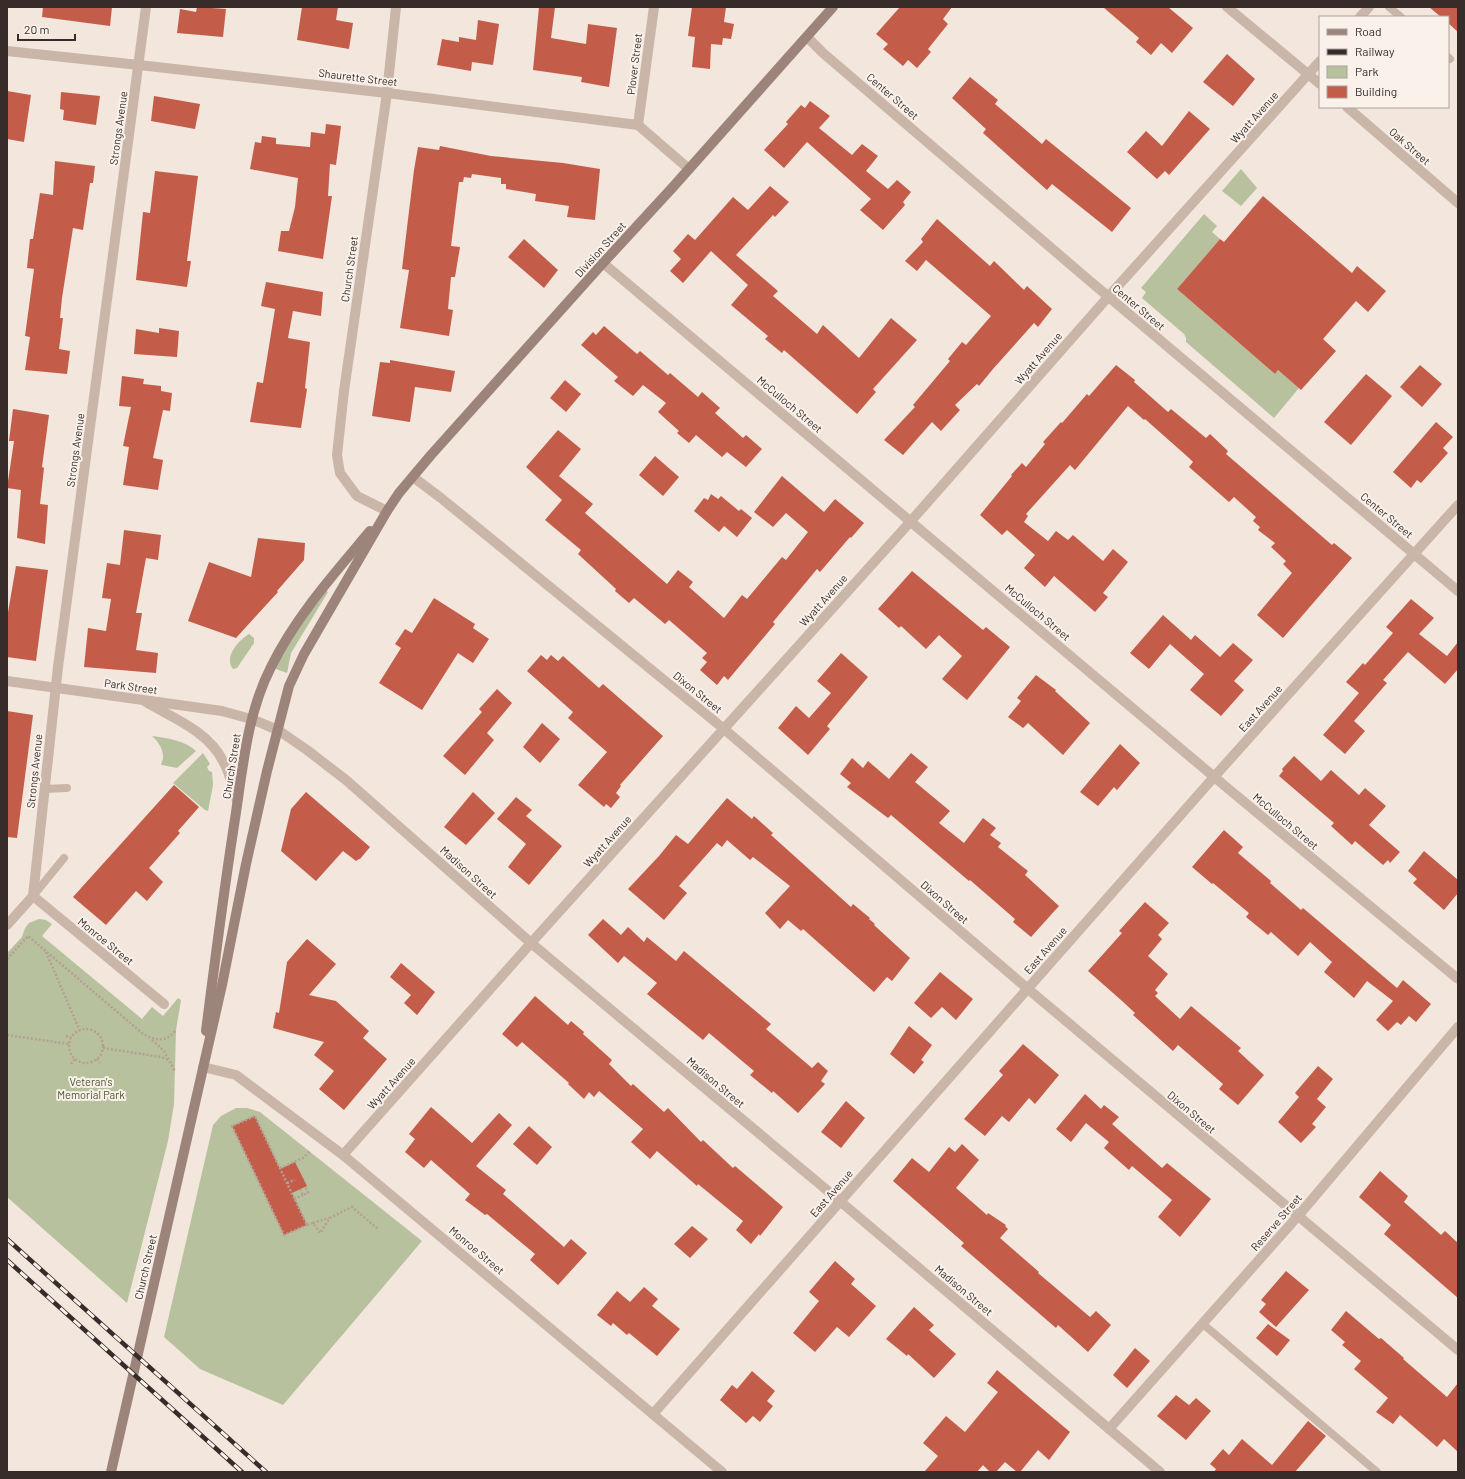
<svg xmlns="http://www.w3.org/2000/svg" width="1465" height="1479" viewBox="0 0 1465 1479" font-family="Barlow,sans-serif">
<rect width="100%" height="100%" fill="#f2e6dd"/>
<g fill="#b8c19e">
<polygon points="1241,169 1257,188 1241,206 1222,191"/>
<polygon points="1204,214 1217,226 1212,232 1220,239 1177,289 1275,374 1278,370 1299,388 1274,418 1186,342 1186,338 1184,334 1142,298 1146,292 1141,288"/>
<polygon points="324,589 328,592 291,653 287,673 273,668"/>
<path d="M 249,634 L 254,638 L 254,643 L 237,668 L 233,669 C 223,657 239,640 249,634 Z"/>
<path d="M 152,736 C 167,738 184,740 196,751 L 177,768 L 162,765 L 161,764 C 167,754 159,742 152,736 Z"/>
<polygon points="203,753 210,764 207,767 209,771 212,772 213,785 208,811 205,810 173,783"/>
<polygon points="39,919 46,920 52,924 42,936 142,1019 152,1007 163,1016 178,998 181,1000 176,1030 174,1104 168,1141 127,1303 7,1197 7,953 22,937 25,928 29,923"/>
<polygon points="236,1108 247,1108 260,1112 422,1241 283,1405 200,1369 164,1337 213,1125 221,1116"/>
</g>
<g fill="#c35d4a">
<polygon points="43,7 112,7 110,26 42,17"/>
<polygon points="197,7 226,9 223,37 177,33 180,9 196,12"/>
<polygon points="302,7 338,7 336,20 353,23 349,49 297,40"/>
<polygon points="539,7 555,7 551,38 586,44 588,24 617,28 609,87 581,82 582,77 533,70"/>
<polygon points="692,7 726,7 724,22 734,24 731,39 723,38 722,45 711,44 710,69 692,67 695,37 688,36"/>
<polygon points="900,7 952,7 943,19 948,24 928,49 931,52 917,68 908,60 903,66 883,49 888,44 876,34"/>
<polygon points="1103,7 1168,7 1193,28 1172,53 1161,43 1151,55 1136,42 1139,38"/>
<polygon points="1429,7 1458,7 1458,32 1448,23 1448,17 1441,17"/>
<polygon points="478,20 499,24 493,65 472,62 471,71 437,65 442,39 459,42 459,37 476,40"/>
<polygon points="1227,54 1255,79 1233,106 1203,82"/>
<polygon points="970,77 998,100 995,104 1042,144 1046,139 1131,208 1112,232 1052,184 1047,190 983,133 986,129 952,98"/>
<polygon points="7,91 31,95 24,142 7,139"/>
<polygon points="61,92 100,96 96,125 63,120 64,110 60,109"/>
<polygon points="154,96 200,104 195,129 151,121"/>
<polygon points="810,101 830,116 819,128 852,155 862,144 878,156 866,171 888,189 897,180 911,192 903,202 905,205 883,230 860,210 871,199 807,142 784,168 764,150 788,124 786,122 801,105 805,108"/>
<polygon points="1189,111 1210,129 1169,175 1165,171 1157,179 1127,152 1146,131 1162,146"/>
<polygon points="326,124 341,126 336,165 330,164 328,196 332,196 323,259 278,251 281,231 289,231 295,207 298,178 250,169 255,142 261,143 262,136 276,138 276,144 310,147 311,132 325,134"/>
<polygon points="440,146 491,156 563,163 600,169 595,220 567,217 569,206 535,201 536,194 506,189 506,184 501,184 501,178 472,174 471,178 464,177 463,182 459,182 451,246 460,247 455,277 451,277 448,309 453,310 449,336 400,328 409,270 402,269 414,170 418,147 439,150"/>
<polygon points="55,161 95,166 93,183 90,183 83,230 73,228 62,298 60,318 63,318 59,349 70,351 67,374 25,370 30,337 25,336 34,269 27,268 30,239 33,239 40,193 53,195"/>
<polygon points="155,171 198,176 187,261 191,261 187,287 136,280 143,212 150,213"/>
<polygon points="770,186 789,202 775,217 773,215 736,255 778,291 773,296 817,334 823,325 859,358 891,318 917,340 873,389 876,392 857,414 784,350 782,353 765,339 768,336 731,305 748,285 711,251 683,283 670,271 681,259 673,251 688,234 695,240 733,197 748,210"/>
<polygon points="1263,196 1352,273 1357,266 1386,291 1368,312 1356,301 1323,339 1336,351 1301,390 1278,370 1275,374 1177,289 1220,239 1224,242"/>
<polygon points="937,219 990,266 994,261 1024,290 1027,286 1052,309 1038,327 1034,323 993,369 979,386 977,384 955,405 960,410 941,431 932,422 903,455 884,440 915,407 913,405 950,361 948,359 962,342 966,345 991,316 926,260 917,271 905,261 923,242 921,239"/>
<polygon points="524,239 558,270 544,288 508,257"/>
<polygon points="266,282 323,292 321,316 293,311 288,338 310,342 305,388 307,389 301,428 250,422 257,382 263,383 275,309 261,306"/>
<polygon points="604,326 637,354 640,351 668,375 670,373 698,397 702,392 720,408 715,413 743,438 746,435 762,449 746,467 727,452 722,457 696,435 689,443 677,433 679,431 658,412 666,403 643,385 633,396 614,381 618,377 581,345 593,332 596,335"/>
<polygon points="159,328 179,331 177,357 134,354 136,329 159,333"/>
<polygon points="390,360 455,371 451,392 415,387 410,422 372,416 380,362 390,363"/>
<polygon points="1116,365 1135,380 1134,382 1168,412 1171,409 1206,438 1210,434 1228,451 1226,454 1332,545 1334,543 1352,558 1283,638 1257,615 1292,573 1283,564 1286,561 1271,547 1275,543 1258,530 1260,527 1253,521 1256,517 1234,497 1229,502 1189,467 1193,462 1189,458 1145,419 1144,420 1128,406 1075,470 1070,465 1026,514 1028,516 1024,522 1048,541 1056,531 1068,540 1073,535 1103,561 1113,549 1128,562 1103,593 1108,597 1095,612 1054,576 1045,587 1024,568 1035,555 1007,530 1002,535 980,515 1012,476 1011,475 1022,463 1026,467 1045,444 1043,442 1061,422 1062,423 1087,394 1089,396"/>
<polygon points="1420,365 1442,384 1422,407 1400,387"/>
<polygon points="1366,374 1392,396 1351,445 1324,422"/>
<polygon points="122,376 144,379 143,384 161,386 161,391 172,393 170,411 163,410 153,458 163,460 158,490 123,485 129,447 123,446 131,407 119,406"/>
<polygon points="565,380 581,394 566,412 550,398"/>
<polygon points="13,409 49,415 42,467 44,468 40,504 48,505 45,544 17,538 21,490 7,488 14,441 9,441"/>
<polygon points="1436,422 1453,437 1443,448 1448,453 1421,483 1417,480 1411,488 1393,472"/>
<polygon points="558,430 581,449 559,476 593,504 585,513 667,584 678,570 693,582 689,587 724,618 742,595 747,599 782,557 786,560 808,532 786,513 773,527 754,512 782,476 824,512 835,499 864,523 851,538 850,537 820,572 817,569 773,622 775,624 728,680 724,676 717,685 700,670 707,662 702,658 707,653 669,620 665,624 634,598 629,603 615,591 616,589 578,554 581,550 545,520 562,500 526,467"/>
<polygon points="655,456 679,477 663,496 639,475"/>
<polygon points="711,494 718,499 721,496 739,511 741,509 752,518 737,537 724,526 719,532 694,511 704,498 708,500"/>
<polygon points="124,530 161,535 158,560 146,558 136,613 142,613 136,650 158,653 156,673 84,667 88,628 106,631 111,599 102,598 107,563 120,565"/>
<polygon points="258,538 305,543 304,560 277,591 278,592 236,638 188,621 209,562 251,577"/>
<polygon points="16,566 48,570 36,661 7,657 7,618"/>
<polygon points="912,571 983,630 986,627 1010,647 967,700 942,679 962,656 939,635 926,649 901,626 899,628 878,609"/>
<polygon points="434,598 475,624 473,628 489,639 473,663 458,653 422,710 379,683 401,648 395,644 405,629 412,633"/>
<polygon points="1411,599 1434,618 1419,634 1447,656 1458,642 1458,669 1445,684 1408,652 1383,680 1387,683 1354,721 1365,731 1345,754 1323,735 1359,693 1346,682 1363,663 1365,665 1393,633 1386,627"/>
<polygon points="1163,615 1191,640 1195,635 1220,657 1233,643 1253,660 1234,681 1244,690 1221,716 1190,690 1204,674 1170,644 1149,669 1130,653"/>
<polygon points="841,653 868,677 827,726 830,729 808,755 778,728 796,706 809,718 831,693 817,681"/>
<polygon points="541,655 547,660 551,655 558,661 563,656 599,688 603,684 663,736 620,785 621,786 616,793 620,797 611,808 606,804 604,807 578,785 607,752 568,718 573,712 527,671"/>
<polygon points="1036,675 1056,690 1055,691 1090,723 1063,755 1028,723 1023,728 1008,717 1021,701 1017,698"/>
<polygon points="497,689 512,703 487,733 494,740 465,775 443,756 482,712 479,709"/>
<polygon points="7,711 33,715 17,838 7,837"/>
<polygon points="542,723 560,739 540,763 523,747"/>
<polygon points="1120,744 1140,763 1117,790 1114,787 1098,806 1080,792"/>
<polygon points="911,753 928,767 915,782 950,811 939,823 964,843 983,818 996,828 990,835 1001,843 998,847 1028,871 1025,875 1059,906 1031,937 1013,922 1015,919 970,880 969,881 891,815 888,818 847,787 851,783 840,774 852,758 863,768 868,761 889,779"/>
<polygon points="1294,756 1321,781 1331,770 1359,795 1365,788 1386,806 1369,825 1400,852 1390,863 1388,860 1383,865 1355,841 1352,845 1331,826 1334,823 1279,776 1283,771 1282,769"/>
<polygon points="174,785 199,807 178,831 180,833 149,868 163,882 147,901 136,891 106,925 73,897"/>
<polygon points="306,792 370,847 360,859 359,859 356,861 343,851 316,881 281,851 291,809"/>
<polygon points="473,792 495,813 466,845 444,827"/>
<polygon points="516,797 532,810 526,816 562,846 529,885 508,867 526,844 497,819"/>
<polygon points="727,798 752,819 754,816 773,833 771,835 851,907 853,904 870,918 869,919 875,924 874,925 910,958 892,981 887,977 874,992 803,929 801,931 788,920 780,929 765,913 790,886 753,857 750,860 727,840 722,847 717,843 679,886 687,893 664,920 628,889 659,856 676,835 688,844"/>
<polygon points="1224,830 1243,847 1238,853 1271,881 1270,883 1301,910 1303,908 1397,988 1403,980 1431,1004 1416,1022 1409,1016 1401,1025 1397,1022 1388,1031 1376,1020 1393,1001 1367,981 1354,998 1324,972 1332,962 1310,942 1298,956 1271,932 1268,935 1246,917 1249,913 1213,883 1212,884 1192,867"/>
<polygon points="1424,851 1458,880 1458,893 1444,910 1413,883 1417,879 1408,871"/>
<polygon points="1145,902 1169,923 1158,935 1162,939 1148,956 1168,974 1155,990 1158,993 1155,996 1180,1019 1191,1006 1241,1048 1238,1051 1264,1075 1238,1105 1219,1089 1223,1084 1178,1045 1173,1051 1133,1015 1135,1013 1121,1000 1088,971 1122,933 1119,931"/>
<polygon points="603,919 621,935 628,927 644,942 647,937 676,961 684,951 771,1024 766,1029 812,1068 818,1062 828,1071 821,1081 825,1084 798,1113 773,1091 772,1093 750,1075 754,1071 709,1033 703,1040 647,994 657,983 624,956 618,963 588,935"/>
<polygon points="307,939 336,964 309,995 336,1001 369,1031 363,1038 387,1059 344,1110 319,1089 334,1071 314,1055 324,1042 273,1028 276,1012 279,1013 287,962"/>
<polygon points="401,963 435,992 417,1015 404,1003 411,995 390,977"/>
<polygon points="940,972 973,999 956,1020 942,1007 931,1018 914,1003"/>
<polygon points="535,996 568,1025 571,1021 584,1032 583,1034 612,1060 609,1064 631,1086 633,1084 664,1112 668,1108 701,1142 703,1140 733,1168 735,1166 783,1207 760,1236 759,1234 751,1244 736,1230 743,1221 698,1184 697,1186 657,1151 650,1159 631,1142 643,1129 599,1091 594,1097 589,1092 584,1099 568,1084 569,1083 522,1042 517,1047 502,1034"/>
<polygon points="909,1026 932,1045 921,1060 924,1062 914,1074 890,1054"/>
<polygon points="1023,1044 1059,1075 1035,1104 1029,1098 1009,1122 1002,1116 985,1136 964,1119 1003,1075 999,1071"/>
<polygon points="1318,1066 1333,1079 1317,1099 1326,1107 1312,1124 1316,1127 1301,1143 1278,1122 1299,1097 1295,1093"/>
<polygon points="1085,1094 1101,1109 1104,1105 1119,1117 1112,1124 1162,1168 1167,1163 1211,1199 1180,1237 1158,1217 1172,1200 1132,1166 1129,1170 1104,1148 1109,1142 1086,1123 1071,1142 1056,1129"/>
<polygon points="846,1101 865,1118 841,1148 821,1132"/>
<polygon points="431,1107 472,1143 499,1113 512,1125 476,1166 506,1190 503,1194 564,1247 571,1239 587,1253 558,1285 530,1260 535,1254 487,1214 485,1215 465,1200 470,1194 431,1160 424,1168 405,1152 415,1139 409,1134"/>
<polygon points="255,1116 280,1169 295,1162 307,1186 292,1193 307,1225 284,1235 232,1126"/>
<polygon points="529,1126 552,1147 537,1165 513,1144"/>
<polygon points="962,1144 979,1160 956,1188 987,1215 988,1213 1006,1225 1005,1226 1008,1229 1000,1238 1039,1272 1038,1273 1090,1317 1096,1311 1111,1325 1088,1352 1058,1325 1056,1328 961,1246 964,1243 893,1181 912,1158 929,1172 949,1147 955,1152"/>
<polygon points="1380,1171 1408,1196 1404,1202 1441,1235 1445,1231 1458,1243 1458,1298 1384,1234 1391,1225 1359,1197"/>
<polygon points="692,1226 708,1239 690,1258 674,1244"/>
<polygon points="835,1261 855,1279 851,1284 876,1306 849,1337 837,1327 815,1352 793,1333 819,1301 809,1292"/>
<polygon points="1286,1271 1309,1290 1276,1327 1259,1312 1266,1304 1261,1300"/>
<polygon points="644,1287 658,1299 652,1306 680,1329 657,1356 629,1333 627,1335 613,1323 611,1326 597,1315 617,1291 630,1302"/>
<polygon points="914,1307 934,1325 929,1330 956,1354 934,1378 908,1354 907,1356 886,1339"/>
<polygon points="1346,1311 1379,1339 1381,1338 1404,1358 1403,1359 1447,1397 1458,1383 1458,1452 1444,1439 1437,1447 1400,1415 1393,1424 1376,1412 1388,1398 1354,1369 1361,1361 1342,1345 1345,1342 1331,1330"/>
<polygon points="1268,1324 1290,1340 1277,1356 1256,1338"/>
<polygon points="1135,1348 1150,1361 1127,1388 1113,1375"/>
<polygon points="997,1370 1070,1432 1049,1460 1038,1450 1020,1472 1017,1472 1005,1462 996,1472 990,1472 983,1465 977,1472 924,1472 938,1456 923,1443 946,1416 965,1432 998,1392 987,1383"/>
<polygon points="752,1371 775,1391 767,1401 773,1406 760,1422 753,1416 746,1423 720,1400 732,1385 737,1389"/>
<polygon points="1176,1395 1189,1405 1196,1398 1211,1411 1186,1440 1157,1416"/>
<polygon points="1308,1421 1326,1436 1295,1472 1214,1472 1216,1469 1210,1464 1223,1449 1229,1455 1242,1439 1272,1465"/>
</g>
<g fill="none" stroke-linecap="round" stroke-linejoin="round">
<g stroke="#b69f94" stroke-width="2.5" stroke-dasharray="2 2" stroke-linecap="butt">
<polyline points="46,952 80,1031"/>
<path d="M 7,959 L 28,936 L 142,1033 C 154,1041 166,1043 176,1030"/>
<circle cx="86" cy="1046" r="17"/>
<polyline points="7,1035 69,1044"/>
<polyline points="66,1036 71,1038"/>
<polyline points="152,1040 164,1051 175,1071"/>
<polyline points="103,1048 161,1057 169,1060"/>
<polyline points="97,1059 100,1063"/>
<polyline points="71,1064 75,1059"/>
<polyline points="280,1168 303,1158 310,1151"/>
<polyline points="287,1183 295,1180"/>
<polyline points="300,1189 303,1195 308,1193 305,1186"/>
<polyline points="294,1199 303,1195"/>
<polyline points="313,1223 329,1218"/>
<polyline points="307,1225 284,1235 232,1126 255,1116 307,1225 313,1223 320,1233 330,1218 352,1207 378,1229"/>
</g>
<g stroke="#cab5a9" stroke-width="8">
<polyline points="1389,7 1401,17"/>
<polyline points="1448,57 1450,59"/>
<polyline points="44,789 67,788"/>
<polyline points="33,896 64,858"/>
<polyline points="1203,1324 1377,1472"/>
</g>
<g stroke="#cab5a9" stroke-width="10">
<polyline points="1227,7 1320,84"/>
<polyline points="1360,17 1369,7"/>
<polyline points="807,37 823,53 1091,282 1458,591"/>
<polyline points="7,51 139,65 387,93 638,125 689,169"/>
<polyline points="1347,107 1458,203"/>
<polyline points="638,125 654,7"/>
<polyline points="603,263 1231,791 1458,979"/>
<polyline points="387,511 357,496 340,473 337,455 344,391 387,93 396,7"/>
<polyline points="7,681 222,711 251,719 278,730 307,750 346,780 531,943 822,1186 1160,1472"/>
<path d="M 146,702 C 173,718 208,731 223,761 C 230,773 233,788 237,801"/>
<polyline points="33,896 58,667 146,7"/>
<polyline points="33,896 164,1004"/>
<polyline points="7,925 33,896"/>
<polyline points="203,1067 236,1075 343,1155 722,1472"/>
<polyline points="343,1155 531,943 911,521 1108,297 1320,61"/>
<polyline points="653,1414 1214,777 1458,505"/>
<polyline points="1109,1429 1298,1216 1458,1027"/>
</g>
<polyline stroke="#cab5a9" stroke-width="10" points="413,477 441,498 724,729 1028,989 1458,1350"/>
<g stroke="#9d847b" stroke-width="10">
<path d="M 206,1031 C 215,960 224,889 235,819 C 243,767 247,714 271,667 C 296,616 334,574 370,531"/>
<polyline points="111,1472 222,985 246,864 267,771 289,686 304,654 387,511 399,493 431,455 603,263 673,187 833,7"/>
</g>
<defs>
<g id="rail">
<polyline points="7,1239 266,1472"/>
<polyline points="7,1260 242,1472"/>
</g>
</defs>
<use href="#rail" stroke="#372c29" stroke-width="4.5"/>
<use href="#rail" stroke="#f9f1ea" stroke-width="3" stroke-dasharray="9" stroke-linecap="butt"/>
</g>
<g text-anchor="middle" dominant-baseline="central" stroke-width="4" stroke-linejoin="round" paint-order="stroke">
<g font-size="11" fill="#372c29" stroke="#f9f1ea">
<text transform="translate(634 64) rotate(-83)">Plover Street</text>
<text transform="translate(358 77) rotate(7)">Shaurette Street</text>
<text transform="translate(893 96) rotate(41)">Center Street</text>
<text transform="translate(1254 117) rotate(-48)">Wyatt Avenue</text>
<text transform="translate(118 128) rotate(-82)">Strongs Avenue</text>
<text transform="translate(1410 146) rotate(41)">Oak Street</text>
<text transform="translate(600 249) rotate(-48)">Division Street</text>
<text transform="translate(349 269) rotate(-82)">Church Street</text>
<text transform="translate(1139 307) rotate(40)">Center Street</text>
<text transform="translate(1038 358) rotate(-49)">Wyatt Avenue</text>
<text transform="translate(790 404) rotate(40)">McCulloch Street</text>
<text transform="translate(75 450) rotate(-82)">Strongs Avenue</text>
<text transform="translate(1387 515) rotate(40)">Center Street</text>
<text transform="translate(823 600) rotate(-48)">Wyatt Avenue</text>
<text transform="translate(1038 612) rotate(40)">McCulloch Street</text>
<text transform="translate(131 686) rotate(8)">Park Street</text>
<text transform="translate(698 692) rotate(39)">Dixon Street</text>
<text transform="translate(1260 708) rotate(-48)">East Avenue</text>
<text transform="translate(231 766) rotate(-81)">Church Street</text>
<text transform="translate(34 771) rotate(-84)">Strongs Avenue</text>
<text transform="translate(1286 821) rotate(40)">McCulloch Street</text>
<text transform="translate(607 841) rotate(-48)">Wyatt Avenue</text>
<text transform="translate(469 872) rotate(42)">Madison Street</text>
<text transform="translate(945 902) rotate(41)">Dixon Street</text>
<text transform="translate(106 941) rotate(39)">Monroe Street</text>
<text transform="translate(1045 950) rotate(-49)">East Avenue</text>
<text transform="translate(716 1082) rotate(40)">Madison Street</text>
<text transform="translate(391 1083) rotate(-48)">Wyatt Avenue</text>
<text transform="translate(1192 1112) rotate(40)">Dixon Street</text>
<text transform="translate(831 1193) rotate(-49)">East Avenue</text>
<text transform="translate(1276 1222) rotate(-49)">Reserve Street</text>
<text transform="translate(477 1250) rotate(40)">Monroe Street</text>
<text transform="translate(145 1267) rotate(-77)">Church Street</text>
<text transform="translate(964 1290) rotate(40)">Madison Street</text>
</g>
<g font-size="11" fill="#4a552d" stroke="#f9f1ea">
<text x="91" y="1081">Veteran's<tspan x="91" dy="13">Memorial Park</tspan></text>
</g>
</g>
<rect width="1465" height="1479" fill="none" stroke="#372c29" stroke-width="16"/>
<rect x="1319" y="16" width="130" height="92" fill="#f9f1ea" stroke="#aba29d"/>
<rect x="1327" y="29" width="20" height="6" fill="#9d847b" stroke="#aba29d"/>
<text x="1355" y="36" font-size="12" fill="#372c29">Road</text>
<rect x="1327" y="49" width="20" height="6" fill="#372c29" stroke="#aba29d"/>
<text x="1355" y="56" font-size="12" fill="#372c29">Railway</text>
<rect x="1327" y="66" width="20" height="12" fill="#b8c19e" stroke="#aba29d"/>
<text x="1355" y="76" font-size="12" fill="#372c29">Park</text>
<rect x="1327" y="86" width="20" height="12" fill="#c35d4a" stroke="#aba29d"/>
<text x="1355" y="96" font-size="12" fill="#372c29">Building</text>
<path d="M18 34v6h57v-6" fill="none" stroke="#372c29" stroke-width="2"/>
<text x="24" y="34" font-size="12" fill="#372c29" stroke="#f9f1ea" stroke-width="3" paint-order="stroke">20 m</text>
</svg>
